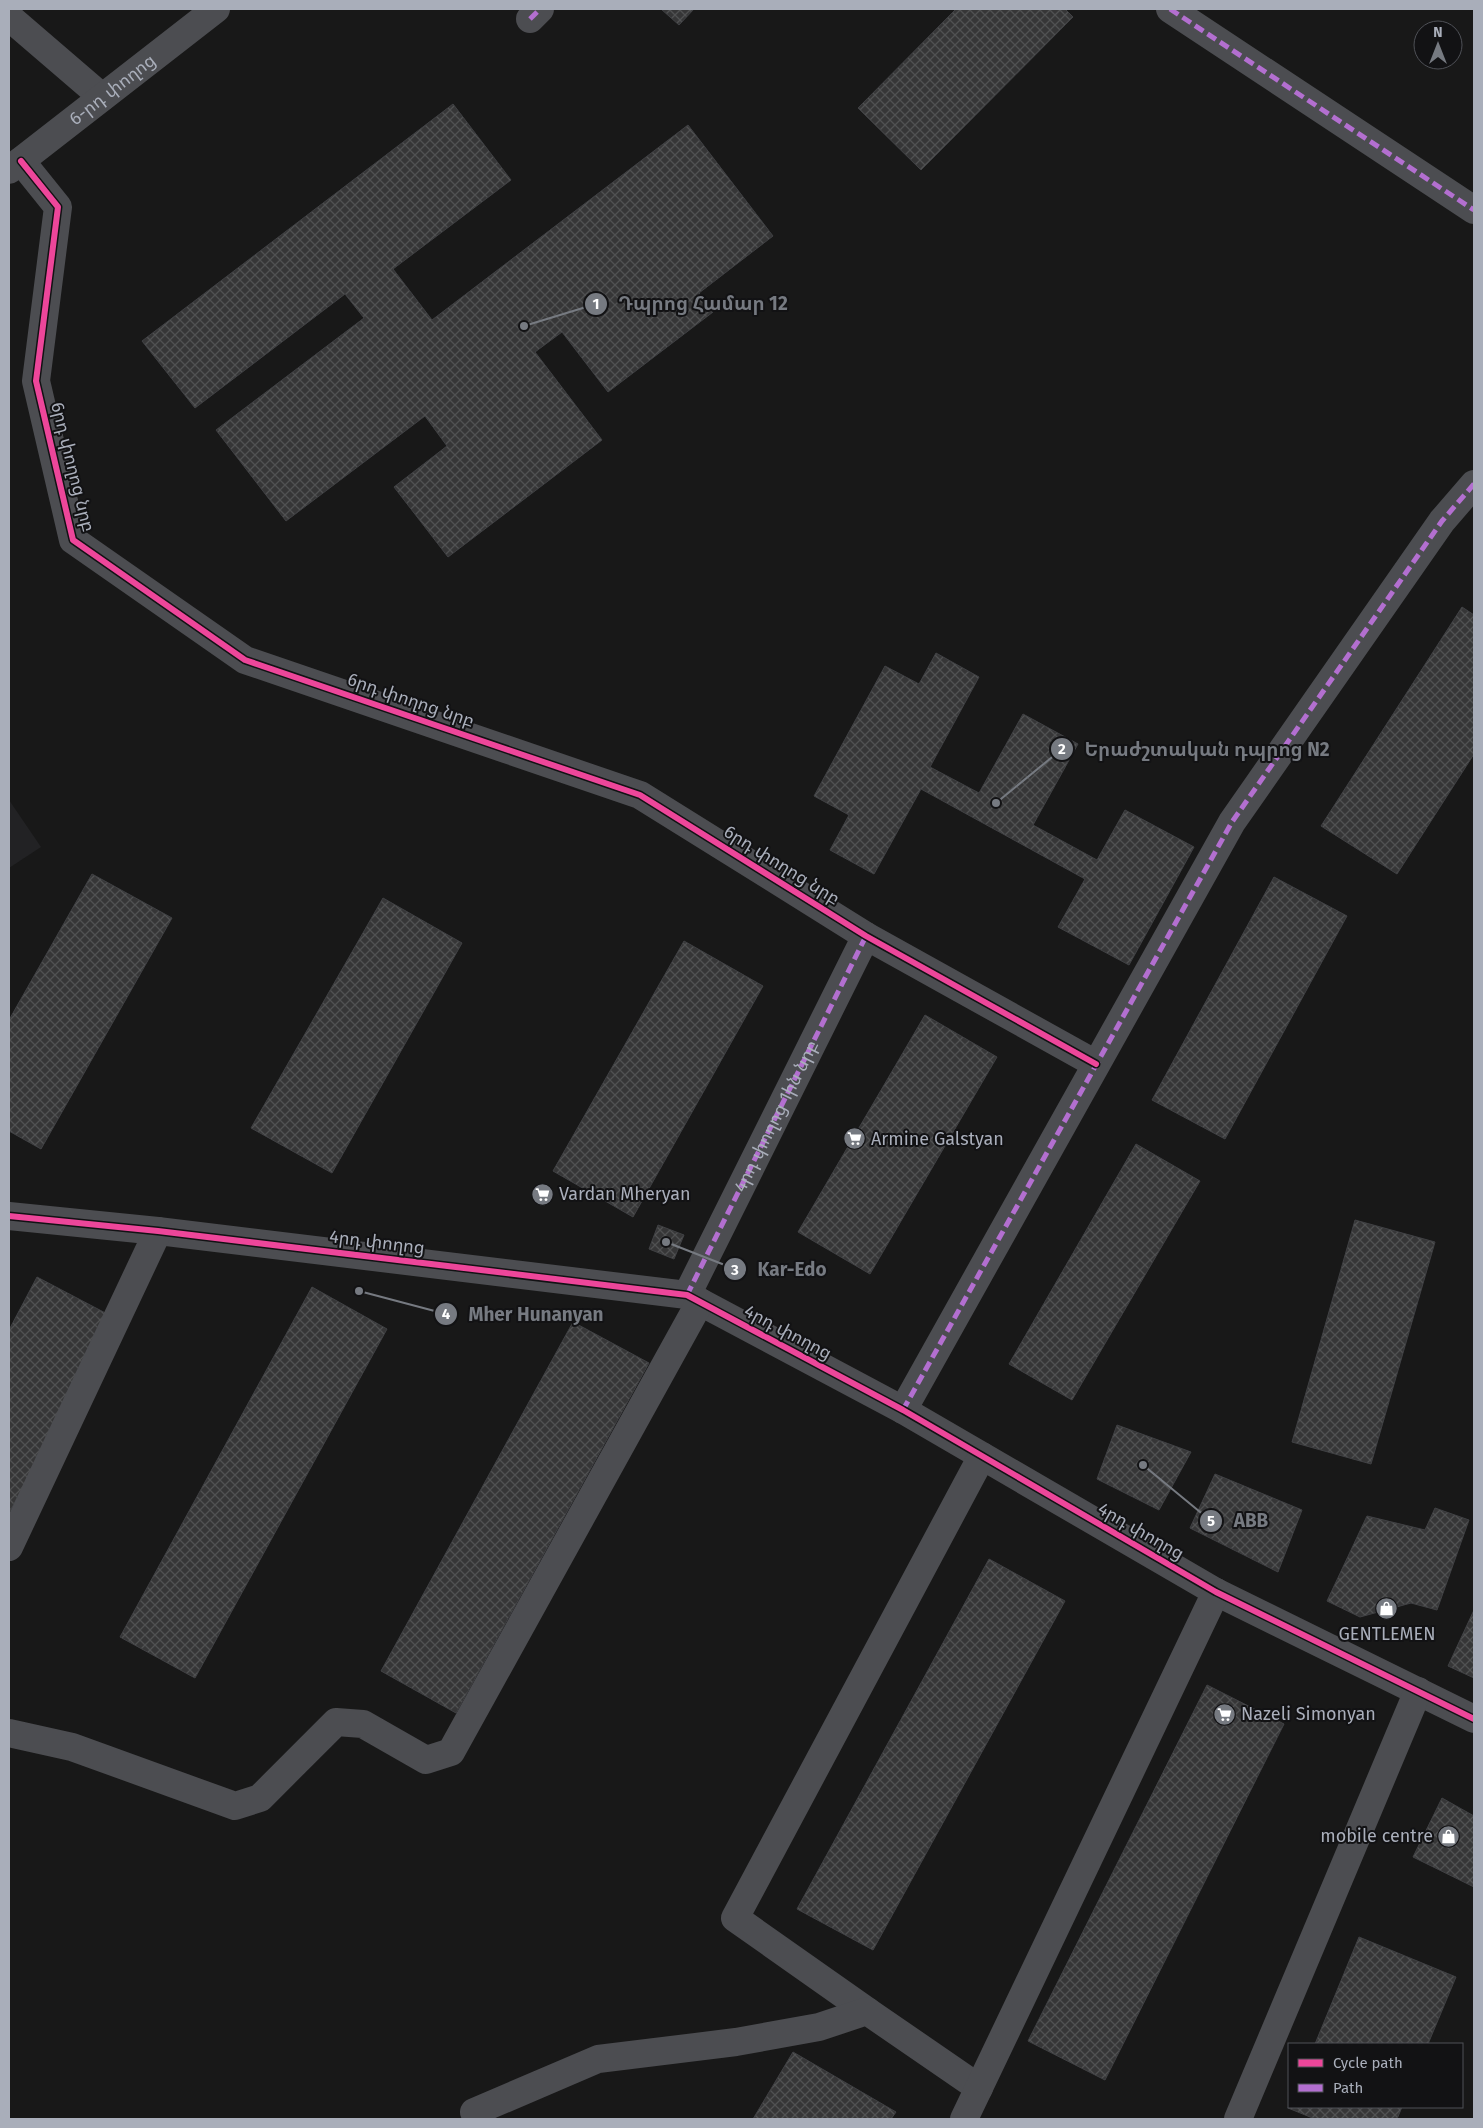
<svg xmlns="http://www.w3.org/2000/svg" width="1483" height="2128" viewBox="0 0 1483 2128" font-family="'Fira Sans','Noto Sans Armenian',sans-serif">
<defs>
<pattern id="building-cross-hatch" width="8" height="8" patternUnits="userSpaceOnUse" patternTransform="scale(1.25)"><rect width="8" height="8" fill="#363637"/><path d="M0 0l8 8M0 8l8-8" fill="none" stroke="#505152"/></pattern>
</defs>
<rect width="100%" height="100%" fill="#181818"/>
<polygon fill="#222224" points="9,800 41,847 9,868"/>
<g fill="url(#building-cross-hatch)" stroke="#404144">
<polygon points="661,9 694,9 679,25"/>
<polygon points="956,9 1065,9 1073,17 921,170 858,108"/>
<polygon points="453,104 511,180 393,269 432,320 688,125 773,236 699,293 713,312 608,392 562,332 535,352 602,440 448,557 394,487 447,446 425,416 286,521 216,430 364,318 345,294 195,408 142,341"/>
<polygon points="1462,607 1474,615 1474,754 1397,874 1321,826"/>
<polygon points="936,653 979,677 930,767 979,793 1023,714 1078,744 1033,825 1097,860 1125,810 1194,847 1129,965 1058,927 1085,879 921,789 874,874 830,850 849,815 814,796 885,666 919,684"/>
<polygon points="92,874 172,918 41,1149 9,1131 9,1020"/>
<polygon points="1274,877 1347,916 1225,1139 1152,1100"/>
<polygon points="383,898 462,943 332,1173 251,1128"/>
<polygon points="684,941 763,986 633,1217 553,1171"/>
<polygon points="925,1015 997,1057 870,1274 798,1232"/>
<polygon points="1136,1144 1200,1181 1072,1400 1009,1364"/>
<polygon points="1355,1220 1435,1242 1371,1464 1292,1442"/>
<polygon points="658,1225 684,1235 674,1259 649,1249"/>
<polygon points="37,1277 113,1317 9,1513 9,1330"/>
<polygon points="312,1287 387,1329 195,1678 120,1637"/>
<polygon points="573,1322 649,1363 456,1713 381,1671"/>
<polygon points="1117,1425 1191,1452 1159,1510 1097,1479"/>
<polygon points="1215,1474 1302,1510 1278,1572 1190,1528"/>
<polygon points="1435,1508 1469,1520 1437,1610 1411,1603 1360,1617 1327,1601 1367,1516 1425,1530"/>
<polygon points="989,1559 1065,1601 873,1950 797,1909"/>
<polygon points="1474,1610 1474,1678 1448,1666"/>
<polygon points="1207,1685 1284,1724 1105,2080 1028,2041"/>
<polygon points="1442,1798 1474,1816 1474,1887 1413,1857"/>
<polygon points="1359,1937 1456,1977 1428,2044 1315,2044"/>
<polygon points="793,2052 896,2112 891,2119 753,2119"/>
<polygon points="1289,2105 1289,2107 1402,2107 1397,2119 1315,2119 1288,2108"/>
</g>
<g fill="none" stroke-linecap="round" stroke-linejoin="round">
<g stroke="#4c4d51" stroke-width="28">
<polyline points="1170,9 1474,210"/>
<polyline points="9,17 102,97"/>
<polyline points="530,19 540,9"/>
<polyline points="21,161 58,207 36,381 73,540 245,660 640,795 866,936 1096,1064"/>
<path id="s1" d="M 9,170 L 216,9"/>
<polyline points="9,1216 158,1231 687,1295 903,1410 1216,1592 1474,1719"/>
<path id="s2" d="M 687,1295 L 866,936"/>
<polyline points="903,1410 1232,822 1442,521 1474,484"/>
<polyline points="9,1547 158,1231"/>
<polyline points="9,1733 72,1747 235,1806 260,1798 336,1722 363,1724 426,1760 451,1752 700,1302"/>
<polyline points="867,2011 735,1918 982,1456"/>
<polyline points="474,2112 598,2059 736,2042 819,2027 867,2011 979,2088"/>
<polyline points="964,2119 1216,1592"/>
<polyline points="1238,2119 1418,1691"/>
</g>
<g stroke="#b36fd0" stroke-width="5" stroke-dasharray="10 5" stroke-linecap="butt">
<polyline points="1170,9 1474,210"/>
<polyline points="530,19 540,9"/>
<polyline points="687,1295 866,936"/>
<polyline points="903,1410 1232,822 1442,521 1474,484"/>
</g>
<defs>
<g id="cycleway">
<polyline points="21,161 58,207 36,381 73,540 245,660 640,795 866,936 1096,1064"/>
<polyline points="9,1216 158,1231 687,1295 903,1410 1216,1592 1474,1719"/>
</g>
</defs>
<use href="#cycleway" stroke="#121214" stroke-width="9"/>
<use href="#cycleway" stroke="#ed469a" stroke-width="6"/>
</g>
<defs>
<symbol id="supermarket-disc" viewBox="-11 -11 22 22"><circle r="9.5" fill="#767a81" stroke="#121214"/><path d="M-6-5.5h2.5l.6 2H6L4.5 2H-2.5L-4.4-4H-6ZM-1.5 3.2a1.3 1.3 0 1 0 .1 0ZM3 3.2a1.3 1.3 0 1 0 .1 0Z" fill="#fff"/></symbol>
<symbol id="shop-disc" viewBox="-11 -11 22 22"><circle r="9.5" fill="#767a81" stroke="#121214"/><path d="M-5-2.5h2.3a2.7 3.5 0 0 1 5.4 0H5L5.5 6h-11ZM-1.5-2.5h3a1.5 2.3 0 0 0-3 0Z" fill="#fff"/></symbol>
</defs>
<g fill-rule="evenodd">
<use href="#supermarket-disc" x="842" y="1126" width="25" height="25"/>
<use href="#supermarket-disc" x="530" y="1182" width="25" height="25"/>
<use href="#shop-disc" x="1374" y="1596" width="25" height="25"/>
<use href="#supermarket-disc" x="1212" y="1702" width="25" height="25"/>
<use href="#shop-disc" x="1436" y="1824" width="25" height="25"/>
</g>
<g text-anchor="middle" dominant-baseline="central" stroke-width="4" stroke-linejoin="round" paint-order="stroke">
<g font-size="18" fill="#a9aeba" stroke="#121214">
<text stroke="none"><textPath href="#s1" startOffset="131">6-րդ փողոց</textPath></text>
<text transform="translate(73 467) rotate(76)">6րդ փողոց նրբ</text>
<text transform="translate(411 700) rotate(19)">6րդ փողոց նրբ</text>
<text transform="translate(782 865) rotate(32)">6րդ փողոց նրբ</text>
<text stroke="none"><textPath href="#s2" startOffset="200">4րդ փողոց 1ին նրբ</textPath></text>
<text transform="translate(377 1242) rotate(7)">4րդ փողոց</text>
<text transform="translate(788 1332) rotate(28)">4րդ փողոց</text>
<text transform="translate(1141 1531) rotate(30)">4րդ փողոց</text>
</g>
<g font-size="18" fill="#a9aeba" stroke="#121214" text-anchor="start">
<text x="871" y="1139">Armine Galstyan</text>
<text x="559" y="1194">Vardan Mheryan</text>
<text x="1387" y="1634" text-anchor="middle">GENTLEMEN</text>
<text x="1241" y="1714">Nazeli Simonyan</text>
<text x="1433" y="1836" text-anchor="end">mobile centre</text>
</g>
</g>
<path fill="none" stroke="#767a81" stroke-width="2" d="M524 326L596 304M996 803L1062 749M666 1242L735 1269M359 1291L446 1314M1143 1465L1211 1521"/>
<g fill="#767a81" stroke="#121214" stroke-width="2">
<circle cx="524" cy="326" r="5"/>
<circle cx="996" cy="803" r="5"/>
<circle cx="666" cy="1242" r="5"/>
<circle cx="359" cy="1291" r="5"/>
<circle cx="1143" cy="1465" r="5"/>
<circle cx="596" cy="304" r="12"/>
<circle cx="1062" cy="749" r="12"/>
<circle cx="735" cy="1269" r="12"/>
<circle cx="446" cy="1314" r="12"/>
<circle cx="1211" cy="1521" r="12"/>
</g>
<g font-size="15" text-anchor="middle" font-weight="bold" fill="#fff">
<text x="596" y="309">1</text>
<text x="1062" y="754">2</text>
<text x="735" y="1275">3</text>
<text x="446" y="1319">4</text>
<text x="1211" y="1526">5</text>
</g>
<g font-size="19" text-anchor="middle" font-weight="bold" fill="#767a81" stroke="#121214" stroke-width="4" stroke-linejoin="round" paint-order="stroke">
<text x="703" y="310">Դպրոց Համար 12</text>
<text x="1207" y="756">Երաժշտական դպրոց N2</text>
<text x="792" y="1276">Kar-Edo</text>
<text x="536" y="1321">Mher Hunanyan</text>
<text x="1251" y="1527">ABB</text>
</g>
<rect width="1483" height="2128" fill="none" stroke="#a9aeba" stroke-width="20"/>
<rect x="1288" y="2043" width="175" height="65" fill="#121214" stroke="#4e5056"/>
<rect x="1298" y="2059" width="25" height="8" fill="#ed469a" stroke="#4e5056"/>
<text x="1333" y="2068" font-size="15" fill="#a9aeba">Cycle path</text>
<rect x="1298" y="2084" width="25" height="8" fill="#b36fd0" stroke="#4e5056"/>
<text x="1333" y="2093" font-size="15" fill="#a9aeba">Path</text>
<g transform="translate(1438 45)"><circle r="24" fill="#121214" stroke="#4e5056"/>
<path d="M0-4L9 19L0 12L-9 19Z" fill="#767a81"/>
<text y="-8" font-size="14" font-weight="bold" text-anchor="middle" fill="#a9aeba">N</text>
</g>
</svg>
